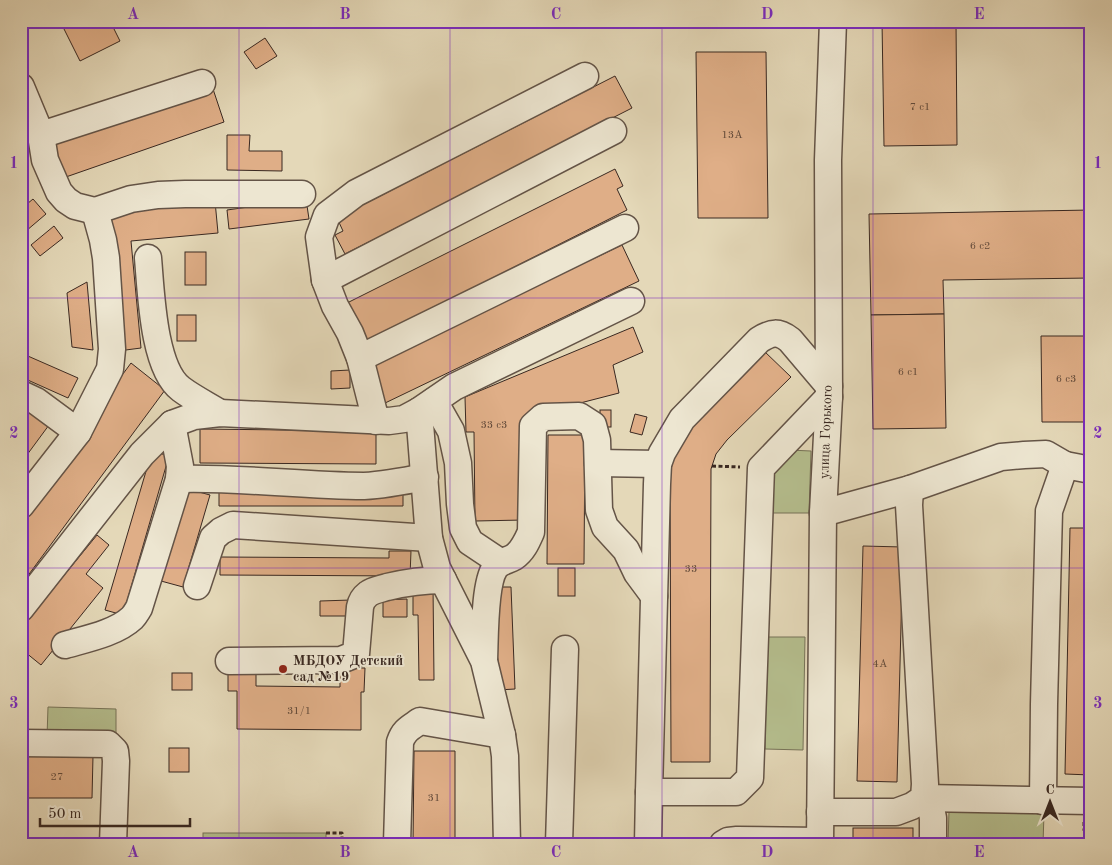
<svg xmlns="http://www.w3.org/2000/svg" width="1112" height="865" viewBox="0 0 1112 865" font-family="'Old Standard TT',serif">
<rect width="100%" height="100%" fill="#e4d8b8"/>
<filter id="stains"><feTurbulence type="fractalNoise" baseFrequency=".004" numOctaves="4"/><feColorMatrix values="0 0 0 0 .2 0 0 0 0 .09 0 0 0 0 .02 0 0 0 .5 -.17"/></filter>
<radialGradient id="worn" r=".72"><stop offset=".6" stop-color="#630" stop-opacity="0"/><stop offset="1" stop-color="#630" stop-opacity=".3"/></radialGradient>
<g fill="#b5be8e" stroke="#777358">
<polygon points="789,450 811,451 809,513 768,513 768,476"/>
<polygon points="767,637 805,637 803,750 765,749"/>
<polygon points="48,707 116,709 116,738 47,737"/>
<polygon points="949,811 1044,813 1043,844 948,844"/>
<rect x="203" y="833" width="123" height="11"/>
</g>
<g fill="#dfae87" stroke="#392821">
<polygon points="70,21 110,21 120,41 80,61 62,25"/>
<polygon points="882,21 956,21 957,145 884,146"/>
<polygon points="265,38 277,56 256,69 244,52"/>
<polygon points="696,52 766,52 768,218 698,218"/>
<polygon points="615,76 632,108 345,254 335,235 343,231 337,218"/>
<polygon points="211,83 224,122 63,178 49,139"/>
<polygon points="227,135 250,135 249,151 282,151 282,171 227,170"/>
<polygon points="615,169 623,186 617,189 627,210 362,344 343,305"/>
<polygon points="33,199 46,214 26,231 21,225 21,209"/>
<polygon points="306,199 309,219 229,229 227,210"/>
<polygon points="215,201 218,233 131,241 141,348 118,351 104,212"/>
<polygon points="1091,210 1091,278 943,280 944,314 871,315 869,214"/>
<polygon points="54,226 63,238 40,256 31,245"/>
<polygon points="622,245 639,281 383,404 371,365"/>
<rect x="185" y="252" width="21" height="33"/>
<polygon points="87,282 93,350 72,347 67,293"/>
<polygon points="944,314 946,428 873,429 871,315"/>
<rect x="177" y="315" width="19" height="26"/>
<polygon points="633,327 643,352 613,365 619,393 522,418 524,520 475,521 474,432 466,432 465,397"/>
<polygon points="1041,336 1091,336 1091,422 1042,422"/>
<polygon points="763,350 791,377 727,440 716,454 711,469 710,762 671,762 670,463 690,421"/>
<polygon points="21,353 78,378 68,398 21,377"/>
<polygon points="131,363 165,390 21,585 21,513"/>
<polygon points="350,370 350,388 331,389 331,371"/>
<polygon points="21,404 49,425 21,463"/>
<rect x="600" y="410" width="11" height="17"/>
<polygon points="635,414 647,417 642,435 630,432"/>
<polygon points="200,429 376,431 376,464 200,463"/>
<polygon points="548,435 585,435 584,564 547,564"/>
<polygon points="152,451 169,456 123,615 105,610"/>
<polygon points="188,489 210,495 183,587 161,581"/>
<polygon points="403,489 403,506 219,506 219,490"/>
<polygon points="1070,528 1091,528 1091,775 1065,774"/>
<polygon points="97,535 109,545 86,574 103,588 41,665 25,652 21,656 21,628"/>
<polygon points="863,546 903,547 897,782 857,781"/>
<polygon points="389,551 411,551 410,576 220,575 220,557 389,558"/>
<rect x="558" y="568" width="17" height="28"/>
<polygon points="413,586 433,586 434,680 419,680 418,615 413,615"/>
<polygon points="494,587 511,587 515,689 498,690"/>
<polygon points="407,599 407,617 383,617 383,600"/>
<polygon points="351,600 351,616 320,616 320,601"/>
<polygon points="340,668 365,668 364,692 361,692 361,730 237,729 237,691 228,691 228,669 256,669 256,686 340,687"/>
<rect x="172" y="673" width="20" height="17"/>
<rect x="169" y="748" width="20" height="24"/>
<polygon points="414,751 455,751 455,844 413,844"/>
<polygon points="21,755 93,756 92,798 21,798"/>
<rect x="853" y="828" width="60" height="16"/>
</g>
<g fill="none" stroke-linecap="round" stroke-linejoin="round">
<defs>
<g id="minor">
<polyline points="21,87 41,135 202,83"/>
<polyline points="41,135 45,160 59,192 66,200 75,206 95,211 131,199 158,195 185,194 302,194"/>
<path d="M 148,258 C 151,291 153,368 181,389 C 193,398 207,405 220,413"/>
<polyline points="325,280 613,131"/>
<polyline points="360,358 625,228"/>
<polyline points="21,394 36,401 78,432"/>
<polyline points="434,401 451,431 458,463 460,504 463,528 470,542 500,562"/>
<polyline points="419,411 454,387 631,301"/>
<polyline points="376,421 360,358 350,333 335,306 325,280 319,237 327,215 356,193 585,76"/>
<polyline points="598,463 658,464"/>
<polyline points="1065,465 1091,470"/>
<path d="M 179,479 C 240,477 302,486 364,486 C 384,485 405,481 425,477"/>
<polyline points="21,505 78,432 110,369 112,349 106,258 103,240 95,211"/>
<polyline points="823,513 910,489 1001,457 1024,455 1046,454 1065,465 1049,511 1044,704 1043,801"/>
<polyline points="197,586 213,538 221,531 233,525 429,538"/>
<polyline points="21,608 142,454 172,424 194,416 220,413 389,421 404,419 419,411 429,538 437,568 484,661 502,735 505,756 507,844"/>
<path d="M 65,645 C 86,639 116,633 132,618 C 135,615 137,611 139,608 L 179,479 L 180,466 L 172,424"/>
<path d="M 484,660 C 485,639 484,584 495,568 C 500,561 507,561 514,557 C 523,551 527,541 531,532 L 533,426 L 543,417 L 579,416 L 593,425 L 597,440 L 599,510 L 605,527 L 626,550 L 637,573 L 654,596"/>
<path d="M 229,661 L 341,660 L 356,654 L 360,607 C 361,602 364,597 368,594 C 373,590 381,589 387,587 C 408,582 422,580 443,580"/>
<polyline points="21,743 108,744 115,751 116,761 113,844"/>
<path d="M 649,792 L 657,484 L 658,464 L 662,453 L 682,419 L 759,340 C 772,332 778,331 790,340 L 829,386"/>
<polyline points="924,798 1091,801"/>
<polyline points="924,798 931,808 933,818 933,844"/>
<polyline points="820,812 896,812 912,806 924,798 925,784 909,505 910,489"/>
<path d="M 397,844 L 400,742 C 404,730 410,728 420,721 L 502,735"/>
<polyline points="559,844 565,649"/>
<polyline points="648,844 649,792 736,792 750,778 761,468 829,397"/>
<polyline points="723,844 728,841 737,840 820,841"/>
<polyline points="820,844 823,513 829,397 828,160 833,21"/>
</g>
</defs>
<use href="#minor" stroke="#645447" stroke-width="29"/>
<g stroke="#392821" stroke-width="3" stroke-dasharray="4 2.5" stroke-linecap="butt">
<polyline points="712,466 740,467"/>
<polyline points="1084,822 1084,830 1091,834"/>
<polyline points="326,833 342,833 342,844"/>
</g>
<use href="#minor" stroke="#ede6d1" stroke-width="26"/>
</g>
<path fill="none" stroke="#7b2cbf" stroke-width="1" stroke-opacity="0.55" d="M 239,21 L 239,844M 450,21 L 450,844M 662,21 L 662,844M 873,21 L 873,844M 21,298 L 1091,298M 21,568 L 1091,568"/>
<circle fill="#8f2418" stroke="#ede6d1" stroke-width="2" cx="283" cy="669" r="5"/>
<g text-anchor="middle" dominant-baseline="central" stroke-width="4" stroke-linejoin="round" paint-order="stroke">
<g font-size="11" fill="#624a3a">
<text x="920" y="107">7 с1</text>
<text x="732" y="135">13А</text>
<text x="980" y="246">6 с2</text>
<text x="908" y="372">6 с1</text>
<text x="1066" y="379">6 с3</text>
<text x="494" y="425">33 с3</text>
<text x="691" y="569">33</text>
<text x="880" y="664">4А</text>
<text x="299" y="711">31/1</text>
<text x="57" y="777">27</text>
<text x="434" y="798">31</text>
</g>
<g font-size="14" fill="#392821" stroke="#ede6d1">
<text transform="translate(826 432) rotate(-88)">улица Горького</text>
</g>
<g font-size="14" font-weight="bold" fill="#392821" stroke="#ede6d1" text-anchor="start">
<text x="293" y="661">МБДОУ Детский<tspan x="293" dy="16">сад №19</tspan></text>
</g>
</g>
<rect width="1112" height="865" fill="none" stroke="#e4d8b8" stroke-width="55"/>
<g transform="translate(1050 802)" stroke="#ede6d1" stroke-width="4" paint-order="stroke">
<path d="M0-4L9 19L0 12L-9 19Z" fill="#392821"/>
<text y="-8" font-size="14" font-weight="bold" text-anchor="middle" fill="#392821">С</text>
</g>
<path d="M40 818v8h150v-8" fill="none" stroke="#392821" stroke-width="2.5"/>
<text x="48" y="818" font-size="15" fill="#392821" stroke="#ede6d1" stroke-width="4" paint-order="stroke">50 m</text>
<rect x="28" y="28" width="1056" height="810" fill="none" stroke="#7b2cbf" stroke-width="2"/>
<g font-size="16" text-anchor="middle" font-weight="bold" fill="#7b2cbf">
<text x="133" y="19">A</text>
<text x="345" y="19">B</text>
<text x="556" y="19">C</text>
<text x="767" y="19">D</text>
<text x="979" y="19">E</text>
<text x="14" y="168">1</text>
<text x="1098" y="168">1</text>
<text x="14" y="438">2</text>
<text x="1098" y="438">2</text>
<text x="14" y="708">3</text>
<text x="1098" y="708">3</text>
<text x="133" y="857">A</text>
<text x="345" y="857">B</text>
<text x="556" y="857">C</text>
<text x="767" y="857">D</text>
<text x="979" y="857">E</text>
</g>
<rect width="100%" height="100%" filter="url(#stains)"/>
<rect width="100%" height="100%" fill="url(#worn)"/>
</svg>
